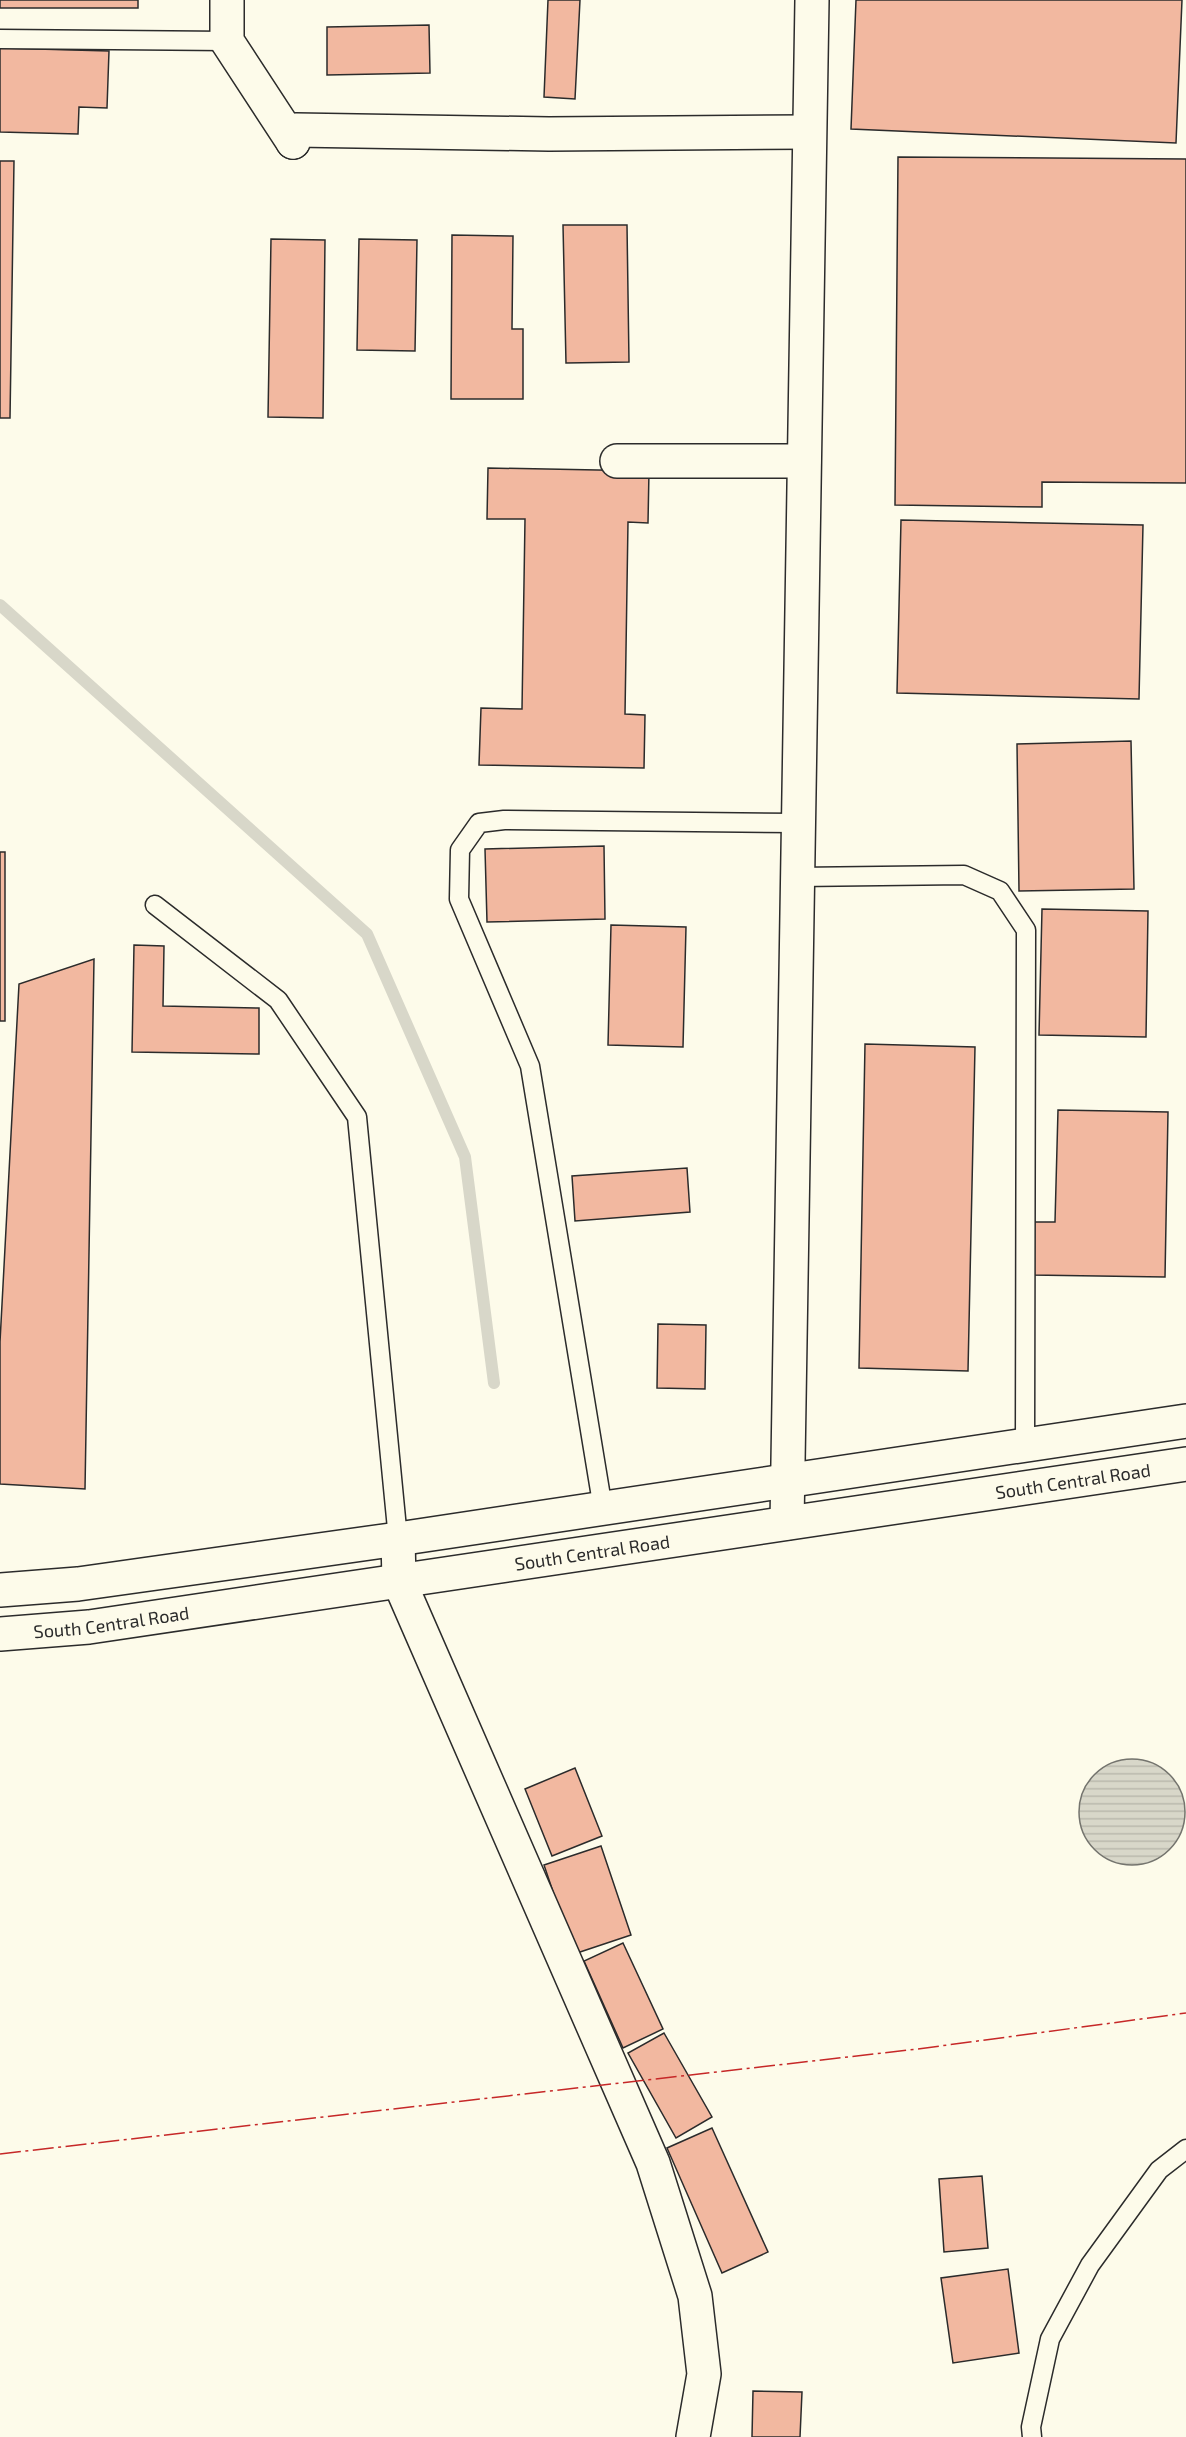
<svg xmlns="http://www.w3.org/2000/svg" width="1186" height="2437" viewBox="0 0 1186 2437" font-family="'Exo 2',sans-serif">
<defs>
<pattern id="water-rules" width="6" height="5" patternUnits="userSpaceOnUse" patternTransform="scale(1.5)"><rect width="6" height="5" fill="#d8d7c9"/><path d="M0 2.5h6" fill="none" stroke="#bab9ad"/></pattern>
</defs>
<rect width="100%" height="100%" fill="#fdfbea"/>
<circle fill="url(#water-rules)" stroke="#74746e" stroke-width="1.5" cx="1132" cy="1812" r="53"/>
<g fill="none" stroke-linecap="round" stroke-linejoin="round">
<polyline stroke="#d8d7c9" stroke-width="12" points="0,605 367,934 465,1157 494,1383"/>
</g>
<g fill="#f2b8a0" stroke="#2b2b2b" stroke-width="1.5">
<rect x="0" y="0" width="138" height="8"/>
<polygon points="548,0 580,0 575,99 544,97"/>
<polygon points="856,0 1182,0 1176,143 851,129"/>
<polygon points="429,25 430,73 327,75 327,27"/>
<polygon points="0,48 109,51 107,108 79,107 78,134 0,132"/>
<polygon points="898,157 1186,159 1186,483 1042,482 1042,507 895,505"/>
<polygon points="0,161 14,161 10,418 0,418"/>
<polygon points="563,225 627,225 629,362 566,363"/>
<polygon points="452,235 513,236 512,329 523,329 523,399 451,399"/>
<polygon points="271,239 325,240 323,418 268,417"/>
<polygon points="359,239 417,240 415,351 357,350"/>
<polygon points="488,468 649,471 648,523 628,522 625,714 645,715 644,768 479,765 481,708 522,709 525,519 487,519"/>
<polygon points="901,520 1143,525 1139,699 897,693"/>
<polygon points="1131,741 1134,889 1019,891 1017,744"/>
<polygon points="604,846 605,919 487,922 485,849"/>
<rect x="0" y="852" width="5" height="169"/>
<polygon points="1042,909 1148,911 1146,1037 1039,1035"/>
<polygon points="611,925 686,927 683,1047 608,1045"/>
<polygon points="134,945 164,946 163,1006 259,1008 259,1054 132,1052"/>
<polygon points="94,959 85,1489 0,1484 0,1342 19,984"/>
<polygon points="865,1044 975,1047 968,1371 859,1368"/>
<polygon points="1058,1110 1168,1112 1165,1277 1031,1275 1033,1222 1055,1222"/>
<polygon points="687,1168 690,1212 575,1221 572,1176"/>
<polygon points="658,1324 706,1325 705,1389 657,1388"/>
<polygon points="575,1768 602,1836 552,1856 525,1789"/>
<polygon points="601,1846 631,1935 574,1954 544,1865"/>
<polygon points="623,1943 663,2029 623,2048 584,1961"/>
<polygon points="664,2033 712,2117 676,2138 628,2053"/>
<polygon points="712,2128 768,2252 722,2273 667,2148"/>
<polygon points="982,2176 988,2248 944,2252 939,2179"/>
<polygon points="1008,2269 1019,2353 953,2363 941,2278"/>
<polygon points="753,2391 802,2392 800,2437 752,2437"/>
</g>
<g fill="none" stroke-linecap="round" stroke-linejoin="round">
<defs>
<g id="service">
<polyline points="0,39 227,41"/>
<polyline points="797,877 964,875 1000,891 1026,930 1025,1446"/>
<polyline points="155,905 278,1000 357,1117 398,1539"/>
<polyline points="603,1509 530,1066 459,899 460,850 479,823 504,820 798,823"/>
<polyline points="1032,2437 1031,2427 1050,2339 1090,2265 1159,2170 1186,2149"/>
</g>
<g id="minor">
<polyline points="227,0 227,41 293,142"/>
<polyline points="293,142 296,130 549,134 809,132"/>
<polyline points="617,461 804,461"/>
<polyline points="787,1523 812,0"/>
<polyline points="398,1539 399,1581 653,2163 695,2296 704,2374 693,2437"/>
</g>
<g id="tertiary">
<polyline points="0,1590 78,1584 398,1539 1186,1421"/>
<path id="s1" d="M 0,1634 L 89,1627 L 1186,1464"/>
</g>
</defs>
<use href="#service" stroke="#2b2b2b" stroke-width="21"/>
<use href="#minor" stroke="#2b2b2b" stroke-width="36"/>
<use href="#tertiary" stroke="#2b2b2b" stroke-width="36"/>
<use href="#service" stroke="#fdfbea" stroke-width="18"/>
<use href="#minor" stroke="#fdfbea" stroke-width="33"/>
<use href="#tertiary" stroke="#fdfbea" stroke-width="33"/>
<polyline stroke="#c62828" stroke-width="1.5" stroke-dasharray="21 4.5 3 4.5" stroke-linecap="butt" points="0,2154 918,2049 1186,2013"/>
</g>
<g text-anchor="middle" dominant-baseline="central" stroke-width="4.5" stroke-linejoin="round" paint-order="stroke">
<g font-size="18" fill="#2b2b2b" stroke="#fdfbea">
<text stroke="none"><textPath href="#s1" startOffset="1084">South Central Road</textPath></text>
<text stroke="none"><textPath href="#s1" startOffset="598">South Central Road</textPath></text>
<text stroke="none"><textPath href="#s1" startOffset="112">South Central Road</textPath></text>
</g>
</g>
</svg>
